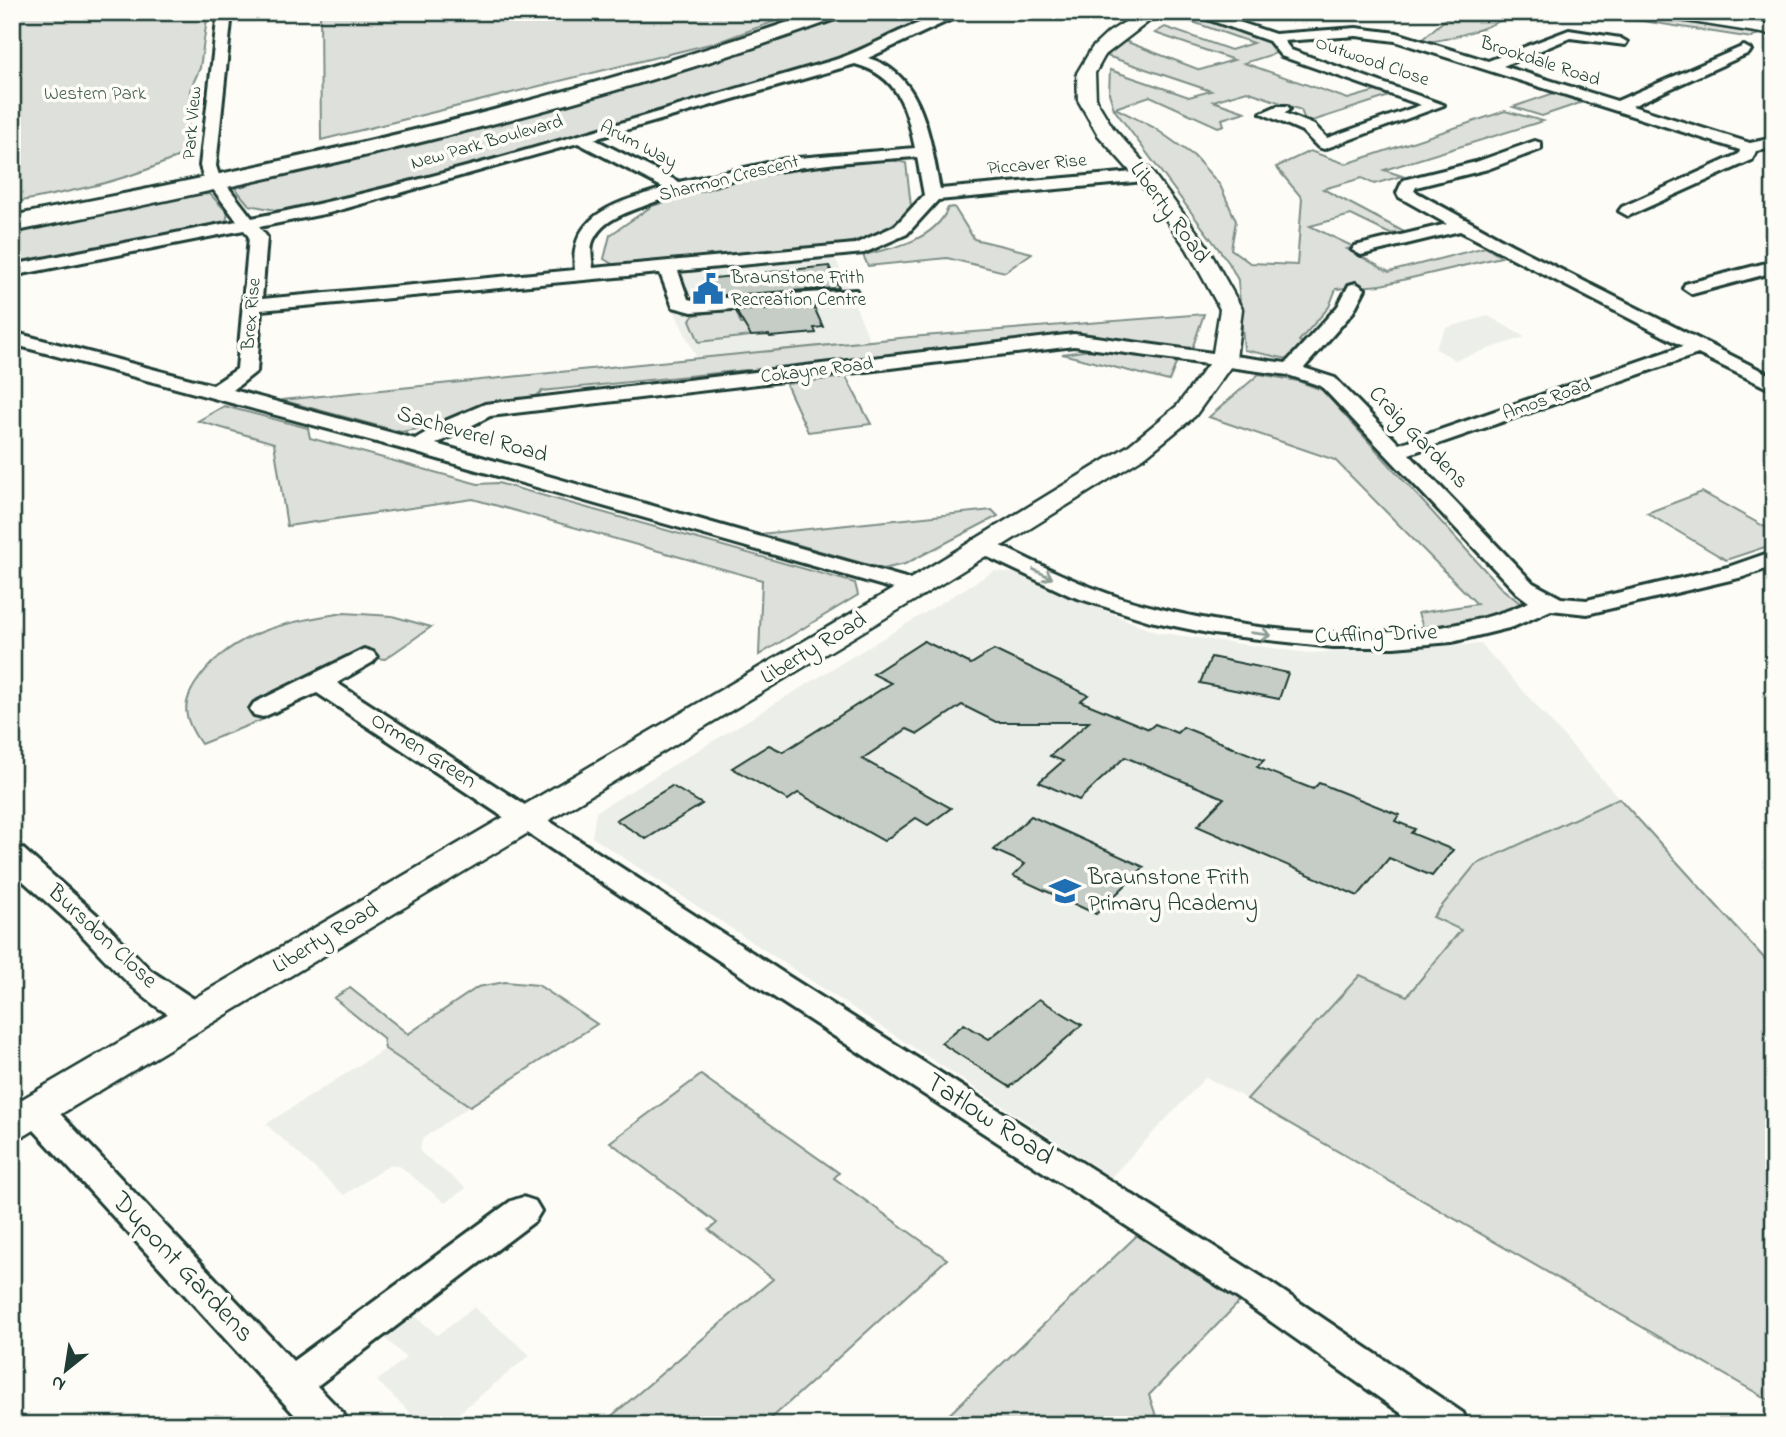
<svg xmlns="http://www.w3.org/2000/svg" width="1786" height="1437" viewBox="0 0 1786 1437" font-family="'Indie Flower',sans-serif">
<rect width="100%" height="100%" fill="#fdfcf7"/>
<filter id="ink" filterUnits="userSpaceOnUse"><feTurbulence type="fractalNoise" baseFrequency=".0143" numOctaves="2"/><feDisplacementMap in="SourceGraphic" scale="14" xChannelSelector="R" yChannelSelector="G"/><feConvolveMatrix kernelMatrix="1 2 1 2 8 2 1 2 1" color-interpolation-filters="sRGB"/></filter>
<g filter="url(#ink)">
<g fill="#eceee9">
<polygon points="1690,12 1774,12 1774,25"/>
<polygon points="834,255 871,343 697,359 656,272"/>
<polygon points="1488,316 1525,337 1455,360 1435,348 1446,328"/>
<polygon points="994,571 1019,574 1155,632 1308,653 1481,644 1619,798 1475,865 1434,917 1462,929 1407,996 1360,975 1247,1099 1206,1077 1111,1177 592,837 596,812"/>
<polygon points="385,1049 470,1106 422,1139 420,1152 466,1188 445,1203 401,1167 391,1164 344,1195 266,1124"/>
<polygon points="474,1307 530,1355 444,1425 423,1425 377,1381 406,1358 384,1337 414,1315 437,1335"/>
</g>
<g fill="#dde0db" stroke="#7e8e88" stroke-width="2">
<path d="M 12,12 L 208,12 L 200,68 L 190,90 L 187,152 C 131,181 73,191 12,203 Z"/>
<polygon points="320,12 761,12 769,15 800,12 718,42 321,140"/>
<polygon points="853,12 953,12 848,58 406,183 281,211 249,205 235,188 605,94 771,43"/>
<polygon points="1164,12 1194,12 1274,38 1283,51 1244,63 1348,99 1386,88 1399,93 1306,123 1301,110 1247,91 1213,101 1245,112 1222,119 1224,125 1218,127 1150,96 1115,108 1153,127 1194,156 1220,185 1236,221 1231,249 1250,263 1297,265 1302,198 1276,167 1310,151 1346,164 1505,111 1543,121 1384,170 1402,176 1374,184 1362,178 1323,189 1408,234 1388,233 1351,215 1310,226 1354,247 1347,249 1389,272 1485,247 1501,257 1381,285 1336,289 1329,307 1299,341 1308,345 1293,360 1244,350 1238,280 1229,263 1114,109 1109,93 1110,70 1189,97 1211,91 1107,56 1122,40 1200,70 1234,60 1155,33 1165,27 1231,50 1253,43"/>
<path d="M 1454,12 L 1490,12 L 1486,17 L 1503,19 C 1488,28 1434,45 1420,41 Z"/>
<polygon points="1585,12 1627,12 1761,32 1752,38"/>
<polygon points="1554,93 1583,102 1542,116 1513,107"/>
<path d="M 884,158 L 906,163 L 911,206 C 895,229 871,236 845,244 L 614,265 L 604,259 L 610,235 L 652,206 L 769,171 Z"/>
<polygon points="210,194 228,213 226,221 12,266 12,225 175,197"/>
<path d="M 954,207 L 974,239 L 1032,253 L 1005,272 L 947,258 L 868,266 L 863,255 C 894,248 935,240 948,208 Z"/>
<polygon points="739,309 741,313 737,314 741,324 745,324 751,336 699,342 690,320 694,315"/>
<polygon points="1204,314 1192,349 1082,336 754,372 746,370 542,391 534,398 465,411 429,427 401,432 281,400 910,337"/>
<polygon points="1090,350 1178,359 1169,381 1062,354"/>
<polygon points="1259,374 1298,381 1322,390 1500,587 1520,603 1495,618 1423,627 1418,613 1477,604 1335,460 1209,417"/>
<polygon points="846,377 871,424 808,432 786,384"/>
<polygon points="224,406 308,428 310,438 478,484 498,483 855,583 858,595 759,655 762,580 473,499 287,526 274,443 198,421"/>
<polygon points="1702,492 1774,532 1774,544 1726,560 1647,513"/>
<polygon points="992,510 998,516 905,564 883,569 760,534"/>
<path d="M 344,613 L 392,616 L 431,627 L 385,659 L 364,657 L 263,709 L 267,718 L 201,744 C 183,718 180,703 200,677 C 234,631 290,621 344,613 Z"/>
<polygon points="1619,798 1774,969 1774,1403 1247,1099 1360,975 1407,996 1461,930 1433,917 1475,865"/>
<polygon points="505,982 538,985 597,1024 470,1106 385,1049 383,1038 334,998 350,988 408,1034 478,987"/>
<polygon points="701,1075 839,1173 834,1178 947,1259 764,1425 601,1425 773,1279 709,1230 717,1223 610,1142"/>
<polygon points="1150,1223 1252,1289 1149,1395 1159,1425 938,1425"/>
</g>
<g fill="#c6cdc7" stroke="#1f3d34" stroke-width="2">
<polygon points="829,266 839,288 710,296 704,279"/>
<polygon points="813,305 823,327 814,328 816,333 770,337 769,335 751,336 736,311"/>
<polygon points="924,641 971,664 994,650 1088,695 1080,701 1149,729 1155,724 1177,733 1183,727 1264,760 1257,767 1313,789 1319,783 1399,815 1395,821 1415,829 1411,833 1453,850 1432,876 1389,858 1358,896 1197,826 1224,798 1125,757 1079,800 1039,782 1063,761 1050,756 1089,722 996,722 962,705 918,734 907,729 862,759 951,808 928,825 916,818 884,841 798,793 788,800 732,768 769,745 783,752 891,683 873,674"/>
<polygon points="1211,657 1288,673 1279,699 1200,683"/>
<polygon points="672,786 702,804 646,839 616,820"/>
<polygon points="1031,816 1144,867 1096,914 1013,876 1025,864 994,850"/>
<polygon points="1039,999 1082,1025 1010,1087 941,1043 964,1024 989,1039"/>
</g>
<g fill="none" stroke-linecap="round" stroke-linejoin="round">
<defs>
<g id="minor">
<path d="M 218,12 L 232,12 L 216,166 L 219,175 L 252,218 C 447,179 637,117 828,62 C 872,50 922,12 967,12 L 868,58 C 924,74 930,141 940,189 L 1145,171 L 1153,176 L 1145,181 L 938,200 L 907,234 L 864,253 L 678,271 L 688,299 L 692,300 L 856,290 L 858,294 L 849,300 L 692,312 L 673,307 L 660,273 L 261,310 L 257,371 L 233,390 L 415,439 L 445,421 L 485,404 L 1074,334 L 1286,363 L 1338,306 L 1349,285 L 1356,283 L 1365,289 L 1353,312 L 1304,368 L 1335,378 L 1399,444 L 1683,346 L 1460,231 L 1361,255 L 1352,250 L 1355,246 L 1447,224 L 1399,197 L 1397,193 L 1403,180 L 1476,162 L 1535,141 L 1541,143 L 1541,149 L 1488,169 L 1416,187 L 1414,191 L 1512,245 L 1774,377 L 1774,391 L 1698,354 L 1409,454 L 1533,583 L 1561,598 L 1587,600 L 1728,567 L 1774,551 L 1774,566 L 1743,577 L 1587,614 L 1551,610 L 1513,627 L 1452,642 L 1394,647 L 1333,647 L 1213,634 L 1150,621 L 1071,596 L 973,550 L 969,545 L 973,540 L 989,540 C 1032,561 1075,583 1121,598 C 1239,634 1415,653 1529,602 L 1517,593 L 1321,386 L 1288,375 L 1074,346 L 490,416 L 436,444 L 923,583 L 927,588 L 923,593 L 915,595 L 410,451 L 12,344 L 12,332 L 213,385 L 237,369 L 249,237 L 244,230 L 12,276 L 12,265 L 237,221 L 203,176 L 200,166 ZM 855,64 C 899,76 906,107 915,148 L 786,159 L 679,182 L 594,139 ZM 578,143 L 664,188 C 620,202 568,213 575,270 L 262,299 L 267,237 L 259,227 L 329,213 ZM 917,157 L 924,195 L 895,226 L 855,244 L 593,268 C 592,258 589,246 595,237 C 605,218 631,211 649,204 C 735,172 826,162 917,157 Z"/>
<polygon points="1187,12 1209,12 1275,34 1356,28 1397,33 1488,61 1569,30 1620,38 1627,42 1625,45 1570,38 1503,66 1617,101 1744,46 1751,50 1749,53 1632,106 1750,143 1774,138 1774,148 1756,151 1752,160 1628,216 1619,211 1622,207 1739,154 1740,150 1395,41 1356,36 1284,41 1291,50 1444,105 1324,149 1318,147 1302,131 1261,113 1277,106 1287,106 1290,109 1284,113 1314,125 1327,138 1421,105 1281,56 1269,41"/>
<polygon points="1774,261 1774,272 1692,294 1683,288 1685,284"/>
<polygon points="364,649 373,652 377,657 373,662 337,683 785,974 1265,1279 1463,1413 1468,1425 1418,1425 1239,1299 763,990 317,693 263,717 254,715 250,709 254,703"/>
<path d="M 12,846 L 22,848 L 97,915 L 150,970 L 206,1007 L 211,1015 L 206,1023 C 167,1034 102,955 76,929 C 55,909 33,890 12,871 Z"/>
<polygon points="36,1098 48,1101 293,1361 511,1201 523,1197 535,1201 541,1211 535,1221 317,1386 343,1413 348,1425 304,1425 24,1119 19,1110 24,1101"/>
</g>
<g id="tertiary">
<polygon points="1141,12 1161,12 1105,55 1095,73 1096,100 1113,128 1152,172 1205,243 1242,309 1236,359 1195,416 1146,456 925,594 26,1135 12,1139 12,1105 905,582 1128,446 1177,406 1212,359 1220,309 1187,249 1138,180 1098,135 1078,100 1077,73 1092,48 1109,32"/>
<polygon points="1653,12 1694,12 1774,25 1774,35 1661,17"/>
</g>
<path id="trunk" d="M 817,12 L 847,12 L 844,16 C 573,114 294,175 12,232 L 12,216 C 285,163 555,105 817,12 Z"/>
</defs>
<use href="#minor" stroke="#1f3d34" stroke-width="6"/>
<use href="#tertiary" stroke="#1f3d34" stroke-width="5"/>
<use href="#trunk" stroke="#1f3d34" stroke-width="6"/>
<use href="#minor" fill="#fdfcf7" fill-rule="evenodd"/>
<use href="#tertiary" fill="#fdfcf7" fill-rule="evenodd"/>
<use href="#trunk" fill="#fdfcf7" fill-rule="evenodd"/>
</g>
<defs><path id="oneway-shaft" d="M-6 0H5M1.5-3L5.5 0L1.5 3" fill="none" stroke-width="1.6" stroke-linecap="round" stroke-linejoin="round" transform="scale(1.75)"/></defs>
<g stroke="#8e9c96">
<use href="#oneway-shaft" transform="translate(1043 574) rotate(25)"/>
<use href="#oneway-shaft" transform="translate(1261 634) rotate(8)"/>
</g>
</g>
<defs>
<symbol id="civic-bare" viewBox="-9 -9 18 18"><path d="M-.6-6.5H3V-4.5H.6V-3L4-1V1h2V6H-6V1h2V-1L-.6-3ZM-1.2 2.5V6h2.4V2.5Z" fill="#1f6fb2" stroke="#fdfcf7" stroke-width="2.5" paint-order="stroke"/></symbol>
<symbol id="school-bare" viewBox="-9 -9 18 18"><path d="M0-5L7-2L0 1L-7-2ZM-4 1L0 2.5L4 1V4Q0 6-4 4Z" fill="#1f6fb2" stroke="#fdfcf7" stroke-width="2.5" paint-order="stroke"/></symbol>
</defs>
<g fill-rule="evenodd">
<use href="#civic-bare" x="686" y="267" width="44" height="44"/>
<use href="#school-bare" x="1043" y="869" width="44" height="44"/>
</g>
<g text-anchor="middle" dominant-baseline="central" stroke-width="7" stroke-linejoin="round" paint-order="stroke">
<g font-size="19" fill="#1f3d34" stroke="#fdfcf7">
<text transform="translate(1372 62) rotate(19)">Outwood Close</text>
<text transform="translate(1540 62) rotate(18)">Brookdale Road</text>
<text transform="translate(193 123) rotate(-85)">Park View</text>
<text transform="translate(487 143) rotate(-16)">New Park Boulevard</text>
<text transform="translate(638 145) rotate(27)">Arum Way</text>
<text transform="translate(1037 165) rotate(-5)">Piccaver Rise</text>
<text transform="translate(729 179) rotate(-14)">Sharmon Crescent</text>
<text transform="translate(252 314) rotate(-85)">Brex Rise</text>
<text transform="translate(817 371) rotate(-7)">Cokayne Road</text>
<text transform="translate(1547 400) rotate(-19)">Amos Road</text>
</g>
<g font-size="19" fill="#455e55" stroke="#fdfcf7">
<text x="95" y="94">Western Park</text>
</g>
<g font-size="19" fill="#1f3d34" stroke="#fdfcf7" text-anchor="start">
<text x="731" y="278">Braunstone Frith<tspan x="731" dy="22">Recreation Centre</tspan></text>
</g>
<g font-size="23" fill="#1f3d34" stroke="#fdfcf7">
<text transform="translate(1169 213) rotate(54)">Liberty Road</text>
<text transform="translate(472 435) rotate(16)">Sacheverel Road</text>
<text transform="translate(1418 438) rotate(46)">Craig Gardens</text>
<text transform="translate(1376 635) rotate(-2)">Cuffling Drive</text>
<text transform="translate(814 649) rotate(-31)">Liberty Road</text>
<text transform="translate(423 751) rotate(33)">Ormen Green</text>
<text transform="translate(102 937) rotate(43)">Bursdon Close</text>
<text transform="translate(326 938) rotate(-31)">Liberty Road</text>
</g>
<g font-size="23" fill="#1f3d34" stroke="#fdfcf7" text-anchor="start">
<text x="1088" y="878">Braunstone Frith<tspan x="1088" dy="26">Primary Academy</tspan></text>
</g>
<g font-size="28" fill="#1f3d34" stroke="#fdfcf7">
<text transform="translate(989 1120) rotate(33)">Tatlow Road</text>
<text transform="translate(182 1268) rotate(47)">Dupont Gardens</text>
</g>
</g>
<rect width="1786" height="1437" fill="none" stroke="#fdfcf7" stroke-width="42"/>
<rect x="21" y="21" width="1744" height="1395" fill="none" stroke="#1f3d34" stroke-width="2.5" filter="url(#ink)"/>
<g transform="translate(66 1370) rotate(210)" stroke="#fdfcf7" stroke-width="5" paint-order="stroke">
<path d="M0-5L12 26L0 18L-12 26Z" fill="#1f3d34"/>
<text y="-10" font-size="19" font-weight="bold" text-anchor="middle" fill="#1f3d34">N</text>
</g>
</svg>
